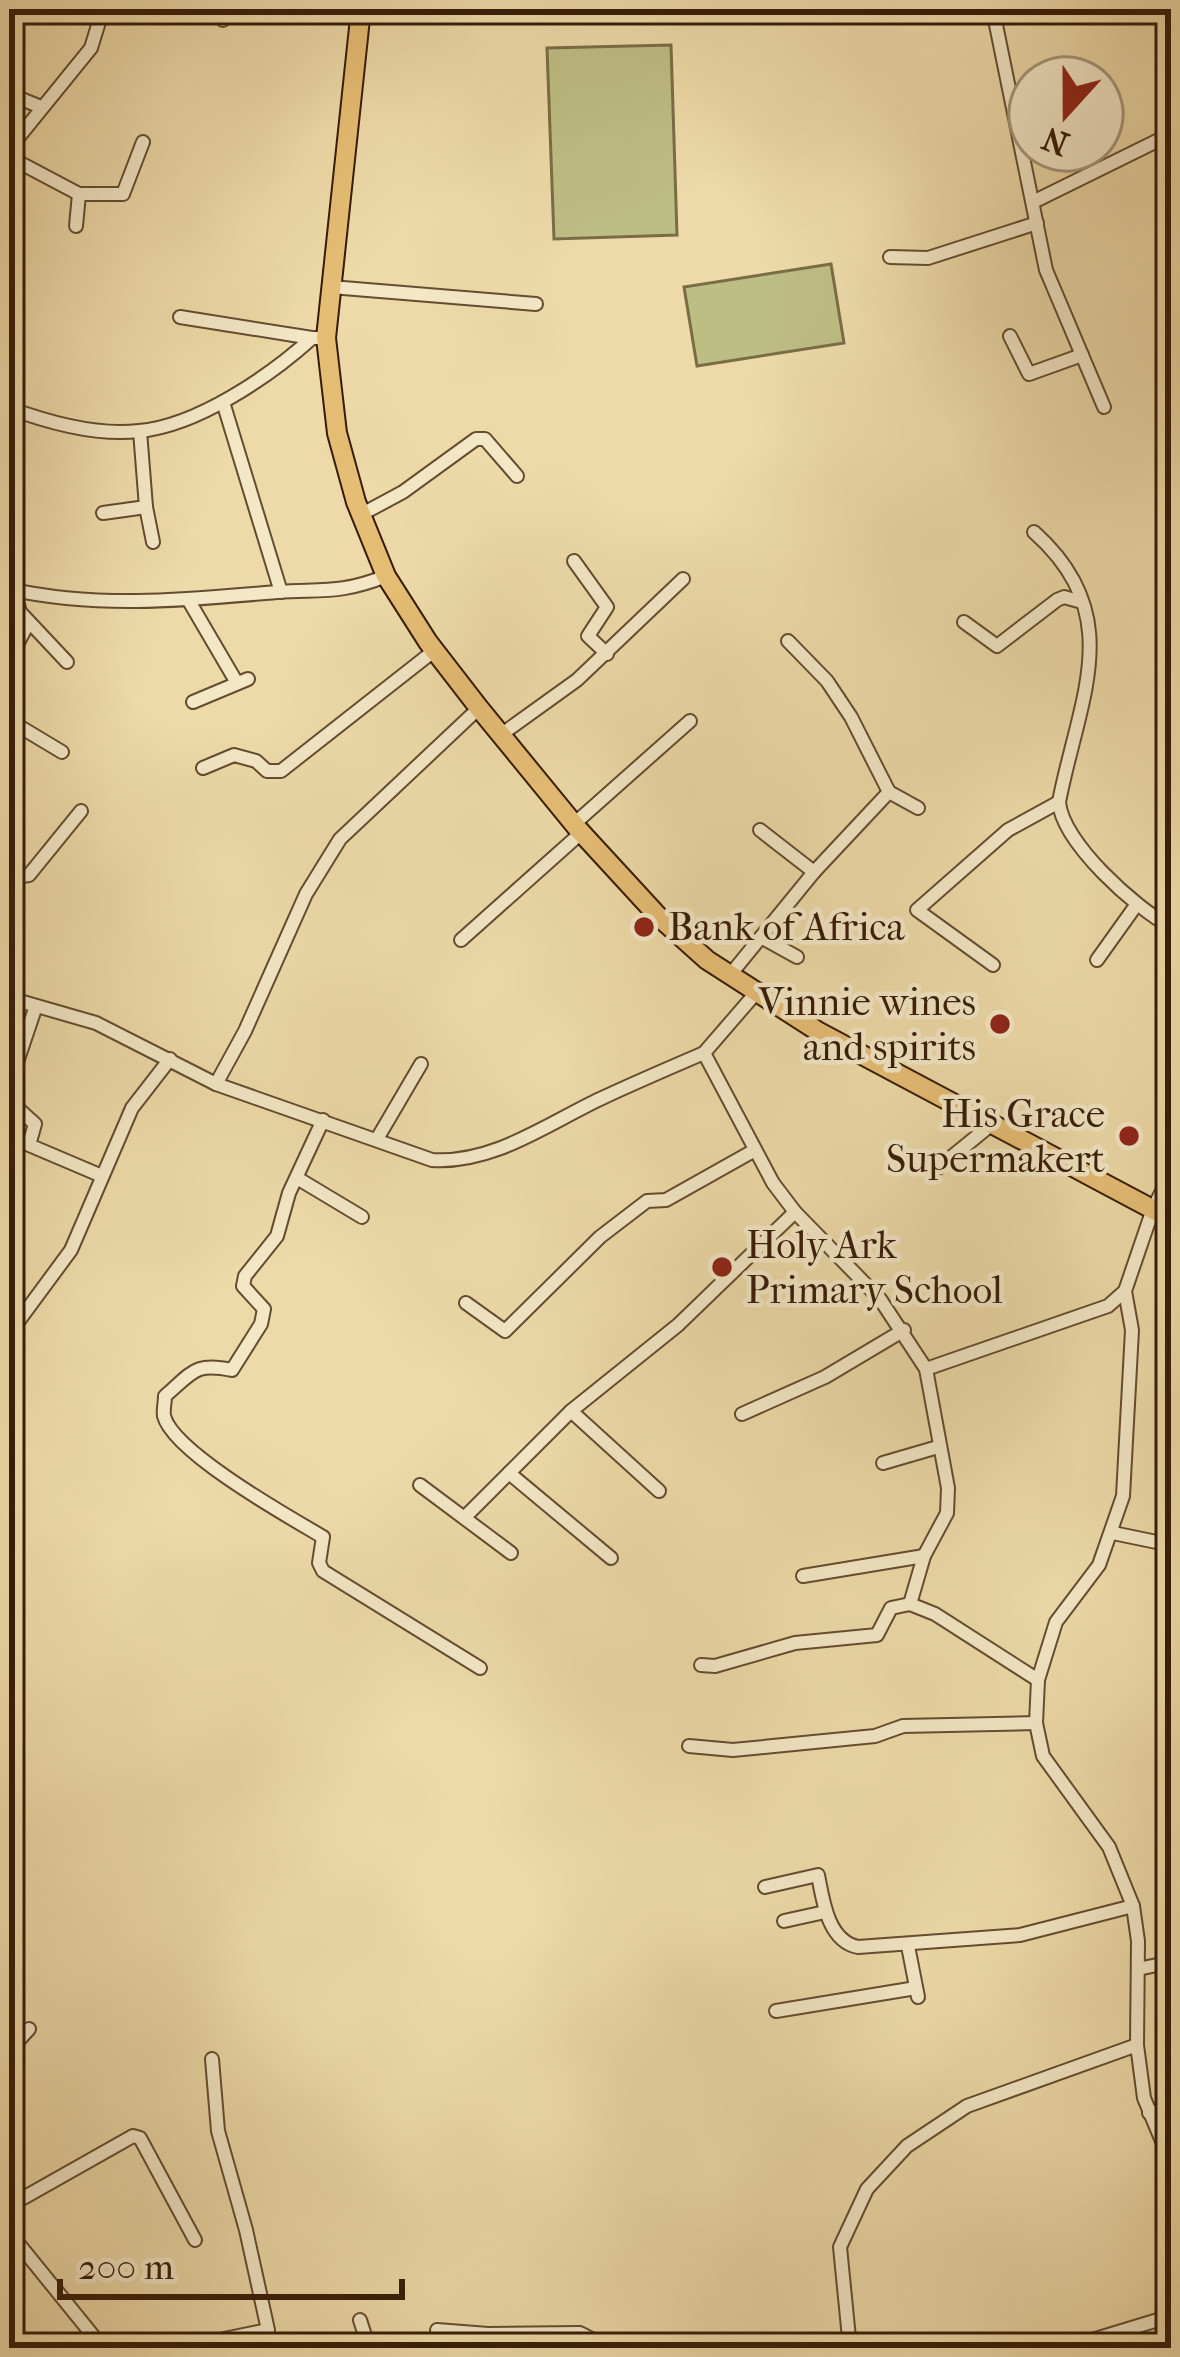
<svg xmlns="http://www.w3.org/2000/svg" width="1180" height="2357" viewBox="0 0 1180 2357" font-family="'IM FELL French Canon',serif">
<rect width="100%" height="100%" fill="#eddaa8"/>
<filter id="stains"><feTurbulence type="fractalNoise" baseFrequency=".00167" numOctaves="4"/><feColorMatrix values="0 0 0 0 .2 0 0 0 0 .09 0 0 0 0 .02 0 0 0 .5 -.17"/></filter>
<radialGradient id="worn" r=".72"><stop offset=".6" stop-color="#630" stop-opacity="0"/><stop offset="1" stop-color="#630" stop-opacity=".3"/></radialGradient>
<g fill="#bdbe84" stroke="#7a6d46" stroke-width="3">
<polygon points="671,45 677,235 554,239 547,48"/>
<polygon points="831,264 844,343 697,366 684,287"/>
</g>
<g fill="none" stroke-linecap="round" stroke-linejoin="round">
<defs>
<g id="street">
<polyline points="1007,9 994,15 1046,270 1104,407"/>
<polyline points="1155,9 1171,24"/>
<polyline points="223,20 225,9"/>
<polyline points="9,94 41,107"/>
<polyline points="9,149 91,48 103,9"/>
<polyline points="9,157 79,194 123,194 143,142"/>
<polyline points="1033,202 1171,134"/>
<polyline points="76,226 79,194"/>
<polyline points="890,257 928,258 1037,223"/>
<polyline points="331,287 536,304"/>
<polyline points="180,317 312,338"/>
<polyline points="1010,336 1029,374 1082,355"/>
<polyline points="223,402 281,592"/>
<path d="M 9,408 C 47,422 98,436 139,431 C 197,426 270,376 312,338 L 326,338"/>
<polyline points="140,431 146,507 153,542"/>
<polyline points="103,513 146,507"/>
<polyline points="362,514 403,492 476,439 485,439 517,476"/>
<path d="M 1034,532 C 1128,616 1079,698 1059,802 C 1062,842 1135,908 1171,927"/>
<polyline points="574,561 607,607 588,636 607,654"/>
<path d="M 9,589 C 99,609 186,600 277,592 C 323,589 341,594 386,576"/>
<polyline points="14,590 20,612 67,662"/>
<polyline points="189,601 237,683"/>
<polyline points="964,622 997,646 1057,600 1064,597 1082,602"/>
<polyline points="788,641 827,681 851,717 889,792 918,808"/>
<polyline points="13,652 29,622"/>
<polyline points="193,702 248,679"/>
<polyline points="9,733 22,728 62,752"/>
<polyline points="502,734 577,680 683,579"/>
<polyline points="203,768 234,755 256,761 267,771 281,771 435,650"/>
<polyline points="574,824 690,721"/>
<polyline points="760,830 814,872"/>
<polyline points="1169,852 1171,853"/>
<polyline points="9,869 22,876 29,875 81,811"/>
<polyline points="761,937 797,957"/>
<polyline points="461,940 581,833"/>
<polyline points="1097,960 1137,904"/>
<polyline points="993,965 917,910 1008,830 1059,802"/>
<polyline points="730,975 814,872 889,792"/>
<polyline points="755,994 704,1053 773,1183 795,1212 880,1299 926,1369 948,1488 947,1513 924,1556 910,1604"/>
<path d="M 9,998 L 96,1023 L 216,1084 L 432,1160 C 493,1164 547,1124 600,1099 C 634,1083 669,1068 704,1053"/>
<polyline points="36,1006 9,1086 14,1105 35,1124 29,1145 102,1176"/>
<polyline points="216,1084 245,1031 306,894 340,839 479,708"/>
<path d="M 323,1120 L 289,1193 L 277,1236 L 245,1276 L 243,1286 L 264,1309 L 261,1324 L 232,1370 C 195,1362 193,1372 165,1396 C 165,1403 163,1409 164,1416 C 173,1452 289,1517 323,1537 L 319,1563 L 323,1571 L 480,1668"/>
<polyline points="377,1139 421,1064"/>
<polyline points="938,1168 992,1124"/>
<polyline points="1171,1173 1153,1209 1125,1291 1132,1330 1123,1496 1099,1565 1056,1622 1038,1680 1036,1723 1043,1756 1109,1847 1133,1906 1138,1941 1137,2045 1144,2098 1171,2163"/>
<polyline points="297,1178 362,1217"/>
<polyline points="466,1303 505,1331 600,1237 647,1201 666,1200 755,1150"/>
<polyline points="9,1334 71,1250 132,1108 170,1059"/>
<polyline points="926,1369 1108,1306 1125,1291"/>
<polyline points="571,1411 659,1491"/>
<polyline points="742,1414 825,1377 904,1330"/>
<polyline points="883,1463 938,1447"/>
<polyline points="509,1473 611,1558"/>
<polyline points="420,1485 511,1553"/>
<polyline points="466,1516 571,1411 678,1325 795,1212"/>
<polyline points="1113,1533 1171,1545"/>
<polyline points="803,1576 924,1556"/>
<polyline points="701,1665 715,1666 795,1643 877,1635 891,1608 910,1604 935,1614 1038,1680"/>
<polyline points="689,1746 733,1750 875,1736 903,1726 1036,1723"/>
<path d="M 765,1887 L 818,1875 C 823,1901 828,1941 858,1947 L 1020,1935 L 1133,1906"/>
<polyline points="784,1921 825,1912"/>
<polyline points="908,1946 918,1997"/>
<polyline points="1138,1969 1171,1962"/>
<polyline points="776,2011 916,1988"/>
<polyline points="9,2051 29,2029"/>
<polyline points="9,2080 15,2090 9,2098"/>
<polyline points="1149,2113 1171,2108"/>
<polyline points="9,2206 133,2136 140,2138 195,2240"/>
<polyline points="9,2232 103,2348"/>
<polyline points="360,2320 369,2348"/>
<polyline points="437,2330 488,2334 580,2333 609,2348"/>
<polyline points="149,2348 205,2343 268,2330 246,2230 218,2131 212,2059"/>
<polyline points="850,2348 840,2247 867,2189 907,2146 967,2106 1137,2045"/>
<polyline points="1066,2348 1171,2316"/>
</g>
<polyline id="primary" points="361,9 326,338 337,433 356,502 386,576 428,642 479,708 578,829 658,916 707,960 819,1032 1171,1219"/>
</defs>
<use href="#street" stroke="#644c30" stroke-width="16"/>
<use href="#primary" stroke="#361c08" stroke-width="22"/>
<use href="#street" stroke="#f3e7c6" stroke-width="12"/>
<use href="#primary" stroke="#e6bd74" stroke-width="18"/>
</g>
<g fill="#8f2418" stroke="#f3e7c6" stroke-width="4.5">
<circle cx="644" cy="927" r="12"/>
<circle cx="1000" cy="1024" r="12"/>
<circle cx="1129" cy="1136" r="12"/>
<circle cx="722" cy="1267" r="12"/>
</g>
<g text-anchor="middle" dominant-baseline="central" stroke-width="9" stroke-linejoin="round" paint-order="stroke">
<g font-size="39" fill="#361c08" stroke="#f3e7c6" text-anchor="start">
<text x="668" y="927">Bank of Africa</text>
<text x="976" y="1002" text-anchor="end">Vinnie wines<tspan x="976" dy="45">and spirits</tspan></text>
<text x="1105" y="1114" text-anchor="end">His Grace<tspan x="1105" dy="45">Supermakert</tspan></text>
<text x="746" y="1245">Holy Ark<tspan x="746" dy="45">Primary School</tspan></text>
</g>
</g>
<rect width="1180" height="2357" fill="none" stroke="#eddaa8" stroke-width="48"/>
<rect x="12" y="12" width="1156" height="2333" fill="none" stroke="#361c08" stroke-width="6"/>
<rect x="24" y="24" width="1132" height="2309" fill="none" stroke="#361c08" stroke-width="3"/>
<g transform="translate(1066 114) rotate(201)"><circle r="57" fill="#f3e7c6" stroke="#a7967a" stroke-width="3"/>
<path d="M0-9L21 45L0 30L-21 45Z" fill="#8f2418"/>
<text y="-18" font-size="33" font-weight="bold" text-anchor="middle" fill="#361c08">N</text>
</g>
<path d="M60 2279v18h342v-18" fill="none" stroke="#361c08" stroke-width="6"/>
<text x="78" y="2279" font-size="36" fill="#361c08" stroke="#f3e7c6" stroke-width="9" paint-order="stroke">200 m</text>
<rect width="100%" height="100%" filter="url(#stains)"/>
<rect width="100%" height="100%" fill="url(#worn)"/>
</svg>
